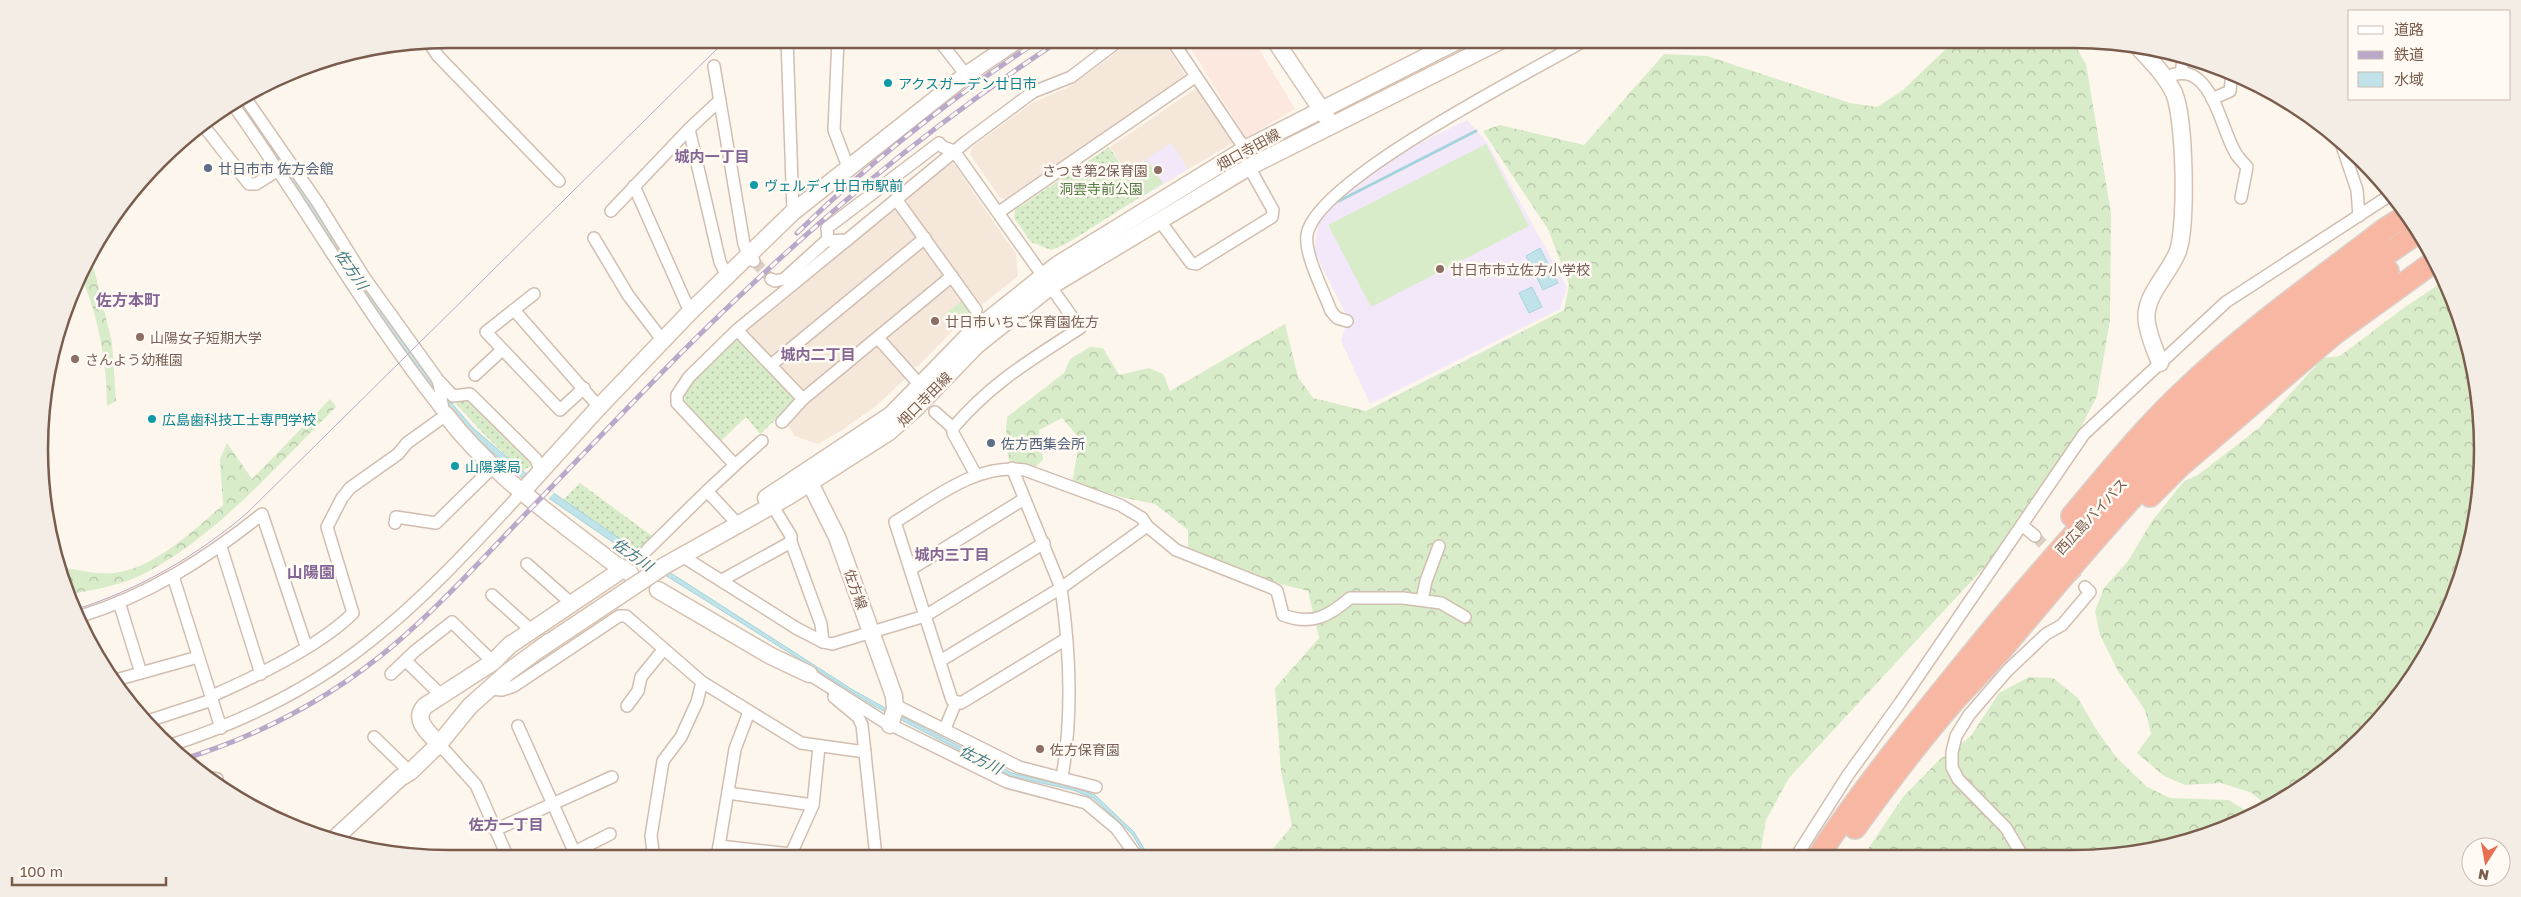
<svg xmlns="http://www.w3.org/2000/svg" width="2521" height="897" viewBox="0 0 2521 897" font-family="'Golos Text','Noto Sans JP',sans-serif">
<defs>
<pattern id="grass-dots" width="8" height="8" patternUnits="userSpaceOnUse" patternTransform="scale(1.25)"><rect width="8" height="8" fill="#d8ecc9"/><path d="M2 2h.1M6 6h.1" fill="none" stroke="#b4c2a5" stroke-width="1.8" stroke-linecap="round"/></pattern>
<pattern id="forest-crowns" width="20" height="18" patternUnits="userSpaceOnUse" patternTransform="scale(1.25)"><rect width="20" height="18" fill="#d8ecc9"/><path d="M2 6a3 3 0 1 1 6 0M12 15a3 3 0 1 1 6 0" fill="none" stroke="#b4c2a5"/></pattern>
</defs>
<rect width="100%" height="100%" fill="#fdf6ec"/>
<g fill="#f5e8da">
<polygon points="1135,39 1162,39 1185,75 1183,80 1008,200 1000,198 970,154 972,147 1032,103 1069,87"/>
<polygon points="1199,86 1236,141 1143,196 1110,147"/>
<polygon points="953,163 1016,254 1018,276 979,307 907,205 908,194 947,164"/>
<polygon points="890,208 898,208 916,231 916,240 776,356 766,355 747,332 748,326"/>
<polygon points="919,248 926,248 943,268 942,279 808,390 799,389 781,368 782,361"/>
<polygon points="953,281 973,310 917,367 909,366 887,342 887,335"/>
<polygon points="871,346 879,347 907,377 876,406 842,430 818,444 795,436 785,422 812,396"/>
</g>
<polygon fill="#fde8e0" points="1185,39 1253,39 1295,109 1246,138"/>
<g fill="#f3e8fa">
<polygon points="1467,120 1487,142 1567,287 1560,309 1370,404 1341,341 1348,318 1314,251 1319,220 1353,186 1403,151"/>
<polygon points="1171,143 1188,169 1144,196 1128,171"/>
</g>
<g fill="url(#grass-dots)">
<polygon points="1109,147 1142,196 1066,244 1051,250 1031,242 1014,218 1015,210"/>
<path d="M 739,340 L 797,400 L 760,434 L 746,417 L 721,441 L 684,404 C 684,380 716,357 732,341 Z"/>
<polygon points="469,400 526,457 532,465 522,471 484,434 455,403"/>
<polygon points="580,483 652,536 637,552 563,500"/>
</g>
<g fill="url(#forest-crowns)">
<polygon points="1956,39 2071,39 2086,64 2111,213 2110,320 2097,396 2060,468 1991,560 1789,778 1766,820 1760,855 1266,857 1292,826 1281,771 1275,688 1319,638 1308,591 1277,583 1188,551 1188,530 1155,504 1121,497 1072,482 1080,439 1062,418 1039,430 1043,460 1035,467 1009,460 1006,431 1007,417 1064,373 1070,359 1090,347 1103,348 1119,375 1149,368 1163,374 1170,391 1285,324 1298,377 1313,398 1366,411 1564,310 1569,285 1549,231 1483,131 1500,125 1584,145 1664,54 1707,56 1850,103 1877,107 1902,91"/>
<path d="M 90,253 L 112,342 L 116,401 L 107,406 C 107,365 99,319 83,281 L 77,281 L 81,267 Z"/>
<polygon points="2444,281 2460,317 2479,395 2481,475 2468,554 2427,654 2343,756 2268,807 2252,793 2221,783 2185,785 2164,776 2137,753 2151,734 2145,710 2118,671 2100,635 2095,611 2104,588 2128,561 2152,521 2184,481 2198,475 2260,427 2323,358 2340,356 2405,307"/>
<path d="M 330,399 L 336,407 C 278,464 211,543 137,577 C 116,586 93,590 71,594 L 58,566 C 77,570 100,576 120,572 C 158,565 195,529 223,505 L 220,459 L 227,443 L 252,479 Z"/>
<polygon points="2029,677 2053,678 2078,698 2096,729 2116,757 2147,787 2170,798 2229,800 2254,816 2126,855 1864,855 1903,797 1939,760 1971,736 1999,693"/>
</g>
<g fill="#d8ecc9">
<polygon points="1486,144 1529,226 1371,307 1328,225"/>
<polygon points="1147,160 1163,183 1145,195 1129,172"/>
<polygon points="965,298 973,310 956,326 946,313"/>
</g>
<g fill="#bfe3e8" stroke="#a5d3da">
<polygon points="243,100 454,406 473,428 529,476 649,559 853,690 887,709 1012,773 1073,787 1095,795 1134,832 1149,857 1146,857 1132,834 1093,798 1073,790 1010,776 874,706 614,543 534,488 470,433 447,409 398,344 237,104"/>
<polygon points="1540,248 1558,283 1543,290 1526,256"/>
<polygon points="1532,287 1542,307 1529,313 1519,293"/>
</g>
<polygon fill="#fdf6ec" points="540,482 554,493 547,500 533,489"/>
<g fill="none" stroke-linecap="round" stroke-linejoin="round">
<polyline stroke="#a5d3da" stroke-width="3" points="1339,201 1476,131"/>
<g stroke="#dcd0c4" stroke-width="11" stroke-dasharray="11 5.5" stroke-linecap="butt">
<polyline points="754,261 771,279"/>
<polyline points="2035,536 2085,587"/>
</g>
<defs>
<g id="street">
<polyline points="702,39 702,40"/>
<polyline points="787,39 793,212"/>
<polyline points="838,39 834,130 848,167"/>
<polyline points="838,39 864,41 866,39"/>
<polyline points="938,39 966,75"/>
<polyline points="1171,39 1245,149"/>
<polyline points="428,41 438,56 559,181"/>
<polyline points="714,66 744,244 748,255 754,261"/>
<polyline points="2181,72 2183,61 2187,56"/>
<path d="M 2165,78 C 2210,55 2219,124 2235,152 C 2238,158 2243,162 2247,167 L 2241,198"/>
<path d="M 246,99 L 318,203 L 364,277 L 436,377 C 444,389 438,403 446,415"/>
<polyline points="2212,99 2230,91 2232,73"/>
<path d="M 234,106 C 305,206 365,313 441,409"/>
<polyline points="203,125 249,184 256,184 278,170"/>
<polyline points="689,129 720,262 727,276"/>
<polyline points="2340,140 2357,190 2359,216"/>
<polyline points="634,186 690,312"/>
<polyline points="896,199 976,310"/>
<polyline points="611,211 689,129 720,100"/>
<polyline points="999,212 1195,77"/>
<polyline points="1159,220 1191,263 1196,264 1272,217 1273,210 1249,167"/>
<polyline points="594,238 628,295 663,341"/>
<path d="M 828,240 L 827,228 L 939,143 L 943,147 L 954,151 L 1080,328 C 1032,359 991,383 953,428 L 953,433 L 976,475"/>
<polyline points="771,279 775,281 784,279 826,241 847,240 967,141 1033,92 1071,77 1121,39"/>
<polyline points="534,294 486,332 560,410 584,388"/>
<polyline points="514,310 599,407"/>
<path d="M 1347,321 L 1337,318 L 1331,311 C 1324,292 1304,254 1307,235 C 1315,180 1535,70 1587,39"/>
<polyline points="878,338 920,385"/>
<polyline points="771,365 925,238"/>
<polyline points="475,375 502,350"/>
<polyline points="439,381 453,396 470,394 536,459 540,470"/>
<polyline points="803,399 737,330 847,240"/>
<polyline points="935,412 953,428"/>
<polyline points="782,422 803,399 952,276"/>
<polyline points="735,465 762,441"/>
<polyline points="777,513 791,536 791,542"/>
<polyline points="734,520 707,491 735,465 677,403 677,395 689,377 737,330"/>
<polyline points="395,523 396,517 436,523 493,467"/>
<polyline points="2022,525 2035,536"/>
<polyline points="221,547 261,674"/>
<polyline points="647,550 707,491"/>
<polyline points="682,556 796,628 823,642 832,644 925,616 1044,543"/>
<polyline points="527,564 571,603"/>
<polyline points="911,569 1024,499"/>
<polyline points="173,576 221,728"/>
<polyline points="722,580 791,542 821,624 823,642"/>
<polyline points="492,595 531,630"/>
<polyline points="1422,600 1426,581 1439,546"/>
<polyline points="119,602 141,673"/>
<path d="M 81,616 C 149,595 207,558 262,514 L 306,646"/>
<path d="M 1066,639 L 961,703 L 952,700 L 895,522 C 935,498 976,463 1025,470 L 1120,505 L 1142,518 L 1147,526"/>
<polyline points="406,661 442,696"/>
<polyline points="940,661 1061,588 1012,468"/>
<polyline points="391,674 415,651 452,622 493,662"/>
<polyline points="809,674 883,721 1007,782 1086,803 1116,828 1137,857"/>
<polyline points="112,681 198,657"/>
<polyline points="489,689 502,690 514,686 619,616 626,616 702,682 801,743 865,752"/>
<polyline points="834,697 858,717 862,725 876,857"/>
<polyline points="895,705 1019,767 1096,787"/>
<polyline points="627,706 638,691 641,677 663,650"/>
<path d="M 145,722 L 212,700 L 214,695 C 257,676 320,646 353,613 L 327,527 L 342,498 L 350,488 L 398,454 L 407,443 L 446,415"/>
<polyline points="518,726 577,858"/>
<polyline points="946,726 956,702"/>
<polyline points="374,737 410,772"/>
<polyline points="439,744 476,785 508,858"/>
<path d="M 168,746 C 240,723 309,690 369,642 C 425,598 474,544 523,491"/>
<polyline points="206,777 217,779 217,786"/>
<path d="M 1062,777 C 1073,715 1070,650 1061,588 L 1147,526 L 1176,550 L 1272,588 L 1277,591 L 1283,615 C 1312,626 1329,616 1350,598 L 1403,598 L 1441,603 L 1465,617"/>
<polyline points="728,793 813,805"/>
<polyline points="495,830 612,777"/>
<polyline points="719,846 791,854 813,805 819,747"/>
<polyline points="1797,855 1848,775 1900,703 2084,434 2226,302 2392,194"/>
<polyline points="2022,855 2006,828 1958,779 1952,767 1952,752 1956,736 1969,715 2007,671 2046,634 2062,625 2090,592 2085,587"/>
<polyline points="563,858 610,834"/>
<polyline points="654,858 651,836 663,761 681,737 697,702 702,682"/>
<polyline points="717,858 735,749 749,712"/>
</g>
<g id="secondary">
<polyline points="1274,39 1327,118"/>
<path d="M 2139,48 C 2152,62 2166,76 2174,93 C 2185,119 2187,224 2178,251 C 2169,275 2142,297 2147,323 C 2149,337 2155,350 2160,363"/>
<path d="M 446,415 C 491,474 554,517 612,562 L 630,573"/>
<polyline points="806,475 837,537 894,696 895,709 890,725"/>
<polyline points="523,491 599,407 690,312 793,212 966,75 1019,39"/>
<polyline points="766,498 891,415 968,336 1057,265 1245,149 1461,39"/>
<polyline points="664,566 789,496 889,432 916,408 977,345 1051,286 1249,167 1504,39"/>
<polyline points="658,590 771,656 809,674"/>
<polyline points="541,648 583,620"/>
<path d="M 439,744 C 429,733 412,720 425,706 L 493,662 L 510,645 L 623,569"/>
<polyline points="333,840 400,778 410,772 439,744 470,706 508,672 549,642"/>
</g>
<g id="highway">
<polyline points="2150,496 2179,467 2334,334 2435,261"/>
<path d="M 2072,516 C 2109,472 2144,428 2186,389 C 2248,330 2317,281 2385,229 L 2407,215"/>
<path d="M 1855,828 C 1886,785 1918,742 1953,702 C 1971,682 1991,663 2008,642 C 2125,502 2235,373 2388,271"/>
<path d="M 1819,855 C 1863,788 1914,726 1964,664 C 2014,602 2065,543 2119,485 C 2147,455 2174,425 2204,397 C 2271,336 2344,282 2419,232"/>
</g>
</defs>
<use href="#street" stroke="#d1beb0" stroke-width="14"/>
<use href="#secondary" stroke="#d6c0b0" stroke-width="19"/>
<use href="#highway" stroke="#dad1cd" stroke-width="24"/>
<use href="#street" stroke="#fff" stroke-width="11"/>
<use href="#secondary" stroke="#fff" stroke-width="16"/>
<use href="#highway" stroke="#f7b7a3" stroke-width="21"/>
<path stroke="#b9a8c9" stroke-width="1" d="M 77,609 C 140,589 196,556 246,514 L 727,39"/>
<defs>
<g id="rail">
<path d="M 797,233 C 872,160 954,96 1041,39"/>
<path d="M 184,759 C 261,735 334,696 395,644 C 437,608 475,567 513,527 C 569,469 625,410 681,353 C 800,234 921,131 1062,39"/>
</g>
</defs>
<use href="#rail" stroke="#b9a8c9" stroke-width="5"/>
<use href="#rail" stroke="#fffaf3" stroke-width="3" stroke-dasharray="9" stroke-linecap="butt"/>
<defs>
<polyline id="secondary-bridge" points="583,620 664,566"/>
</defs>
<use href="#secondary-bridge" stroke="#d6c0b0" stroke-width="19" stroke-linecap="butt"/>
<use href="#secondary-bridge" stroke="#fff" stroke-width="16"/>
</g>
<g fill="#0f9aa8" stroke="#fffaf3" stroke-width="2">
<circle cx="888" cy="83" r="5"/>
<circle cx="754" cy="185" r="5"/>
<circle cx="152" cy="419" r="5"/>
<circle cx="455" cy="466" r="5"/>
</g>
<g fill="#5c6f8a" stroke="#fffaf3" stroke-width="2">
<circle cx="208" cy="168" r="5"/>
<circle cx="991" cy="443" r="5"/>
</g>
<g fill="#8d6e63" stroke="#fffaf3" stroke-width="2">
<circle cx="1158" cy="170" r="5"/>
<circle cx="1440" cy="269" r="5"/>
<circle cx="935" cy="321" r="5"/>
<circle cx="140" cy="337" r="5"/>
<circle cx="75" cy="359" r="5"/>
<circle cx="1040" cy="749" r="5"/>
</g>
<g text-anchor="middle" dominant-baseline="central" stroke-width="5" stroke-linejoin="round" paint-order="stroke">
<g font-size="14" fill="#0d838f" stroke="#fffaf3" text-anchor="start">
<text x="898" y="83">アクスガーデン廿日市</text>
<text x="764" y="185">ヴェルディ廿日市駅前</text>
<text x="162" y="419">広島歯科技工士専門学校</text>
<text x="465" y="466">山陽薬局</text>
</g>
<g font-size="14" fill="#7a5c4d" stroke="#fffaf3">
<text transform="translate(1248 149) rotate(-29)">畑口寺田線</text>
<text transform="translate(924 399) rotate(-45)">畑口寺田線</text>
<text transform="translate(2091 516) rotate(-47)">西広島バイパス</text>
<text transform="translate(856 589) rotate(70)">佐方線</text>
</g>
<g font-size="14" fill="#4e5e75" stroke="#fffaf3" text-anchor="start">
<text x="218" y="168">廿日市市 佐方会館</text>
<text x="1001" y="443">佐方西集会所</text>
</g>
<g font-size="14" fill="#785e54" stroke="#fffaf3" text-anchor="start">
<text x="1148" y="170" text-anchor="end">さつき第2保育園</text>
<text x="1450" y="269">廿日市市立佐方小学校</text>
<text x="945" y="321">廿日市いちご保育園佐方</text>
<text x="150" y="337">山陽女子短期大学</text>
<text x="85" y="359">さんよう幼稚園</text>
<text x="1050" y="749">佐方保育園</text>
</g>
<g font-size="14" fill="#537a41" stroke="#fffaf3">
<text x="1101" y="188">洞雲寺前公園</text>
</g>
<g font-size="15" font-weight="bold" fill="#846695" stroke="#fffaf3">
<text x="712" y="156">城内一丁目</text>
<text x="818" y="354">城内二丁目</text>
<text x="952" y="554">城内三丁目</text>
<text x="506" y="824">佐方一丁目</text>
</g>
<g font-size="15" font-style="italic" fill="#437c86" stroke="#fffaf3">
<text transform="translate(352 269) rotate(56)">佐方川</text>
<text transform="translate(633 554) rotate(35)">佐方川</text>
<text transform="translate(981 759) rotate(27)">佐方川</text>
</g>
<g font-size="16" font-weight="bold" fill="#846695" stroke="#fffaf3">
<text x="128" y="300">佐方本町</text>
<text x="311" y="572">山陽園</text>
</g>
</g>
<path d="M0 0H2521V897H0ZM449 48H2073A401 401 0 0 1 2474 449V449A401 401 0 0 1 2073 850H449A401 401 0 0 1 48 449V449A401 401 0 0 1 449 48Z" fill="#f4ede6" fill-rule="evenodd"/>
<path fill="none" stroke="#7a5c4d" stroke-width="2.5" d="M449 48H2073A401 401 0 0 1 2474 449V449A401 401 0 0 1 2073 850H449A401 401 0 0 1 48 449V449A401 401 0 0 1 449 48Z"/>
<rect x="2348" y="10" width="162" height="90" fill="#fffaf3" stroke="#cabbb1"/>
<rect x="2358" y="26" width="25" height="8" fill="#ffffff" stroke="#cabbb1"/>
<text x="2394" y="35" font-size="15" fill="#7a5c4d">道路</text>
<rect x="2358" y="51" width="25" height="8" fill="#b9a8c9" stroke="#cabbb1"/>
<text x="2394" y="60" font-size="15" fill="#7a5c4d">鉄道</text>
<rect x="2358" y="72" width="25" height="15" fill="#bfe3e8" stroke="#cabbb1"/>
<text x="2394" y="85" font-size="15" fill="#7a5c4d">水域</text>
<g transform="translate(2486 862) rotate(191)"><circle r="24" fill="#fffaf3" stroke="#cabbb1"/>
<path d="M0-4L9 19L0 12L-9 19Z" fill="#e76f51"/>
<text y="-8" font-size="14" font-weight="bold" text-anchor="middle" fill="#7a5c4d">N</text>
</g>
<path d="M12 877v8h154v-8" fill="none" stroke="#7a5c4d" stroke-width="2.5"/>
<text x="20" y="877" font-size="15" fill="#7a5c4d" stroke="#fffaf3" stroke-width="4" paint-order="stroke">100 m</text>
</svg>
